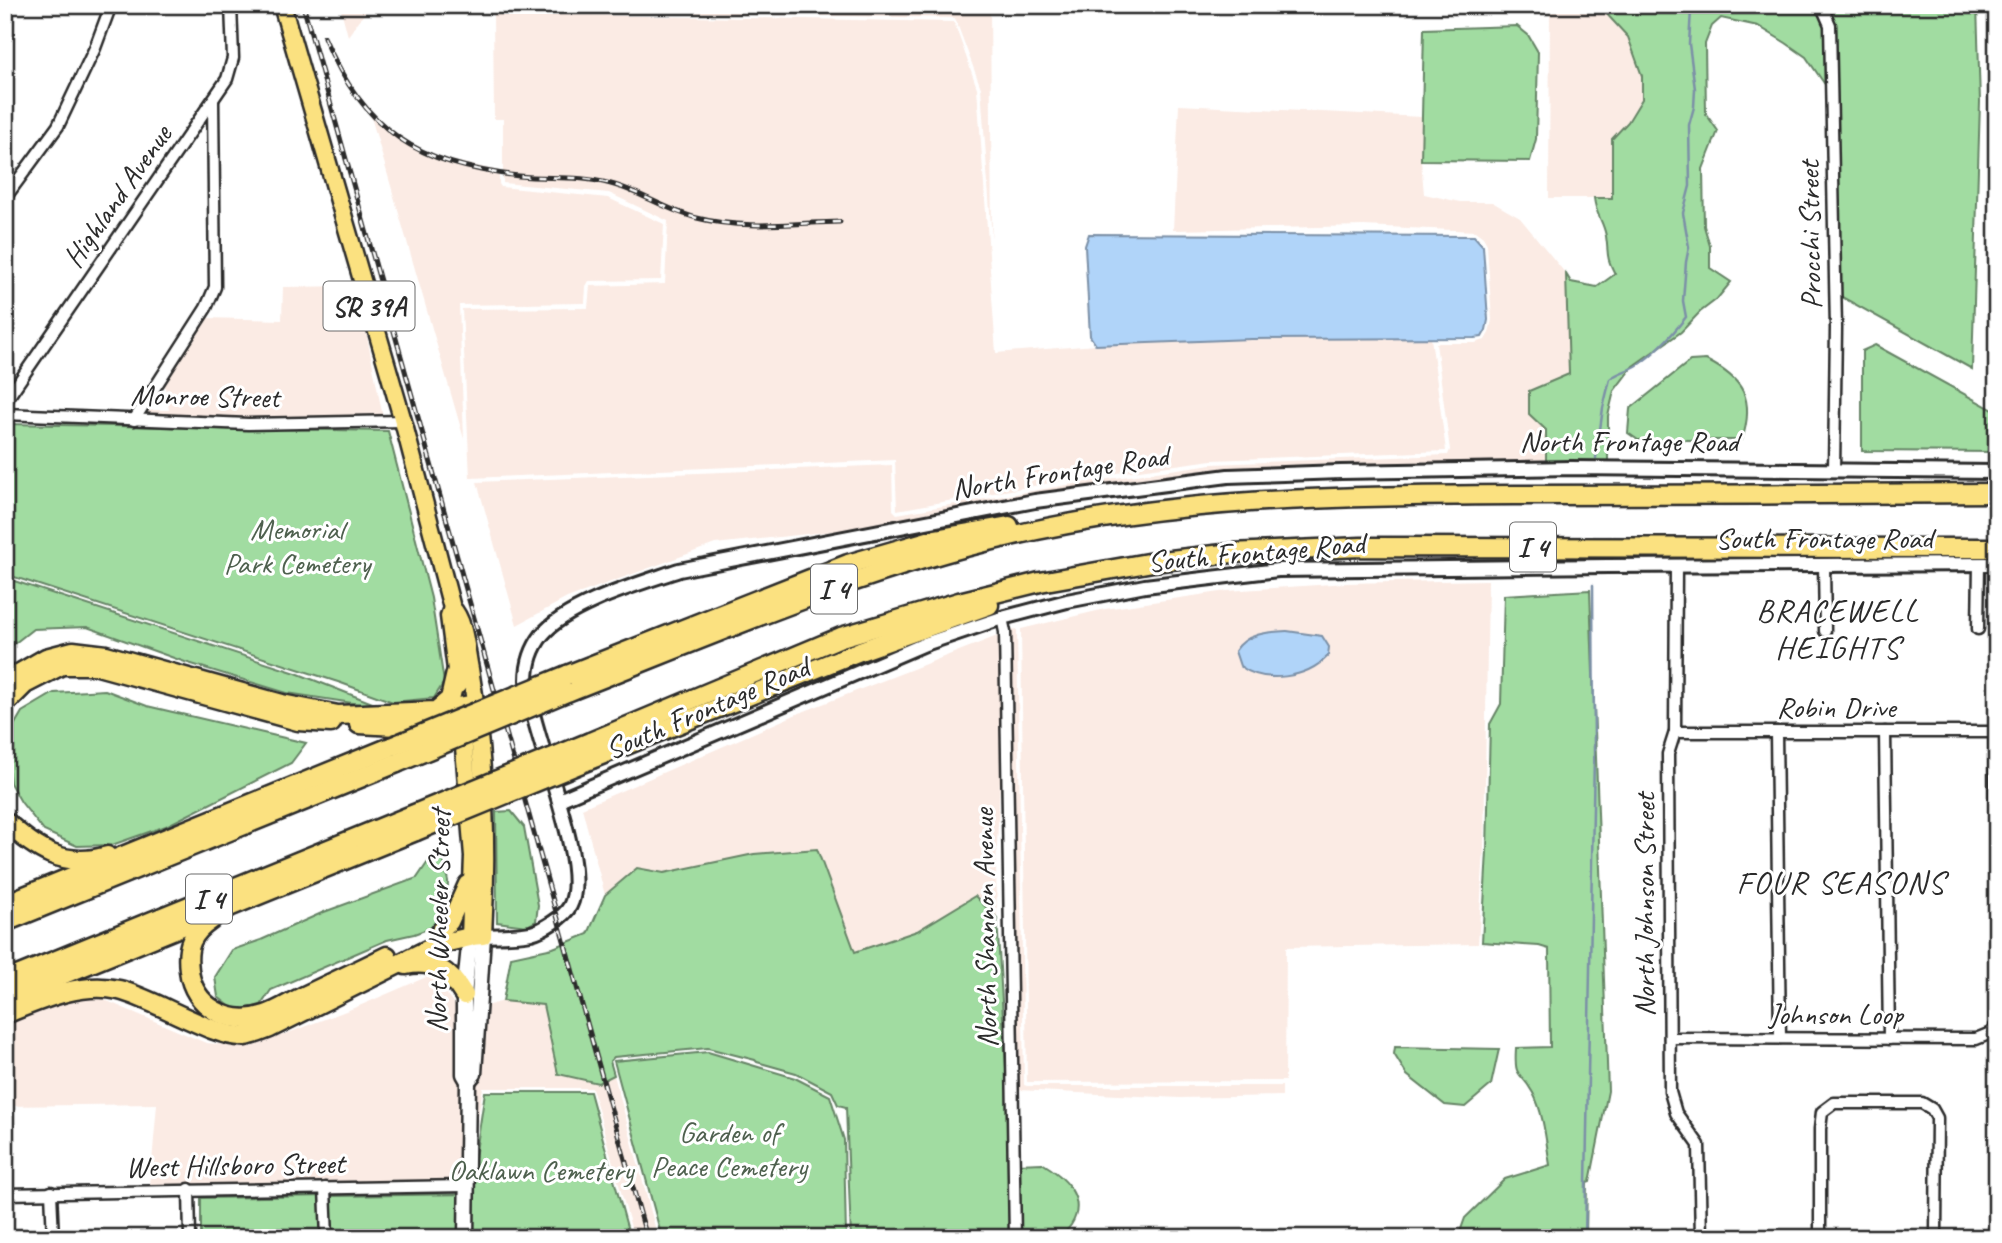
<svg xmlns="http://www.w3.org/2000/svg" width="2002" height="1243" viewBox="0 0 2002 1243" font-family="Caveat,sans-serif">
<rect width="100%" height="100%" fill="#fff"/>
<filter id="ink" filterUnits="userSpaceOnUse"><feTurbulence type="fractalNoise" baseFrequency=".0143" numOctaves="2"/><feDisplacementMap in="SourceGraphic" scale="14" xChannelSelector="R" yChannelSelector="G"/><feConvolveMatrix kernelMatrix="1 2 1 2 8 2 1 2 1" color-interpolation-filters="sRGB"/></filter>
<g filter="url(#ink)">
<g fill="#fbebe4">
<polygon points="340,6 990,7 992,239 981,88 955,18 369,7 348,36"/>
<polygon points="1550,7 1606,7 1603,11 1628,37 1642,75 1642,99 1628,122 1612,139 1612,198 1549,198"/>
<polygon points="493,13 954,22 977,88 996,353 1096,345 1251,339 1431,338 1446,451 1212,460 1067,480 897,510 895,460 470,478 462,309 588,308 590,286 665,284 668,221 609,193 503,183 503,119 494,119"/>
<polygon points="1179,105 1422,117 1421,160 1424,194 1460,202 1492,202 1520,218 1566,274 1569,374 1529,413 1546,430 1546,463 1341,466 993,503 862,528 715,544 567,598 517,625 477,482 892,465 893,510 897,514 1067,485 1212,464 1448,455 1450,450 1436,343 1475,343 1485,340 1489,333 1492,320 1488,261 1487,244 1483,237 1475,231 1364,226 1173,230"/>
<polygon points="369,110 397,135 423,151 449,160 499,171 499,184 501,187 608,198 664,224 661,280 589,281 586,286 585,303 459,305 464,439"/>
<polygon points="357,286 383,417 249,418 143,415 146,410 169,410 164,382 205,318 282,320 283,287"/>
<polygon points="1488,580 1484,850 1478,944 1286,947 1285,1081 1027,1082 1021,629 1105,609 1227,591 1347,583"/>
<polygon points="1017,629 1024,1085 1027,1086 1282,1086 1282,1096 1180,1098 1017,1090 1009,632"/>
<polygon points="1000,635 1001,758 996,867 997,918 974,896 917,931 855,952 816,849 754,854 664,873 637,868 605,895 582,808 797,714"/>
<polygon points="431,975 460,1011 461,1181 150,1185 157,1104 5,1106 5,1020 51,1000 93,995 206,1043 251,1047 359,1006"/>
<polygon points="503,1001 543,1005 558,1074 598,1083 614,1075 658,1238 634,1238 592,1088 483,1088 471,1157 472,1084 483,1007"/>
</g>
<g fill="#a1dca1" stroke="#668466" stroke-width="2">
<polygon points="1826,5 1977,5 1980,102 1972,369 1840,296 1834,22"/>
<path d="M 1606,7 L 1810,8 L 1820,13 L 1825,26 L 1826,86 L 1806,57 L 1786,43 L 1758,26 L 1721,18 L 1712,26 L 1705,44 L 1706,114 L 1718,131 L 1703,169 L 1704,226 L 1710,246 L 1710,268 L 1731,282 L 1717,299 L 1700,312 L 1681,332 L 1633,366 L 1614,391 L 1608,416 L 1608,463 L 1546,463 L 1546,430 L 1529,414 L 1529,391 L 1569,374 L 1566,274 L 1571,282 L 1597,287 L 1615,274 C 1605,255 1609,255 1606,236 C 1603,220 1596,216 1594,198 L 1612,198 L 1612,139 L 1628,122 L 1642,99 L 1642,76 L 1628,37 L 1603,10 Z"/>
<polygon points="1517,26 1528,35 1538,52 1536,139 1530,161 1421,160 1424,29"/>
<polygon points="1875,345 1997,412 1997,452 1862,451 1862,351"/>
<path d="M 1706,360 C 1744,379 1755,399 1742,440 L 1638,440 L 1628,433 L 1630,409 L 1690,361 Z"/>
<polygon points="5,424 388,431 431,598 444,682 434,698 393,702 341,683 5,574"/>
<polygon points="5,578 296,673 385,708 287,693 185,662 87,627 33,629 5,651"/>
<path d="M 1590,590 L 1608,1091 L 1590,1182 L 1587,1183 L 1586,1238 L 1472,1238 L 1460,1232 L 1465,1218 L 1505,1179 L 1550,1165 C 1546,1142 1544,1114 1533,1093 C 1520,1069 1514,1081 1516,1048 L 1550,1047 L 1549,949 L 1539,946 L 1482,942 L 1487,851 L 1490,724 L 1501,704 L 1504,595 Z"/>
<polygon points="105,690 147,706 306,743 291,763 166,826 112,845 77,846 44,831 21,802 10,783 5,741 22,712 54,693"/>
<polygon points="511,811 524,827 538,905 536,921 527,926 497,922 496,812"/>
<polygon points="817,849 855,952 917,931 975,896 997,918 1008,1101 1010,1238 851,1238 846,1107 838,1105 832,1092 796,1073 757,1062 755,1060 708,1048 614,1057 610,1061 614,1075 598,1083 558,1074 543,1005 503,1001 511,957 553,948 588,934 605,895 637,868 664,873 754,854"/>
<polygon points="434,853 443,858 448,881 447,912 436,926 414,934 387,940 271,990 261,1005 236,1011 218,997 215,977 232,950 261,940 324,912 417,878"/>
<polygon points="1395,1047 1499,1049 1491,1085 1465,1107 1445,1105 1407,1075 1394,1054"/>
<polygon points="708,1052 795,1078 830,1096 844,1140 846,1238 662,1238 614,1061"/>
<polygon points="485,1092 590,1092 630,1238 201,1238 201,1198 474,1194 475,1158"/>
<path d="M 1042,1163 C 1064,1176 1088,1199 1071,1225 C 1067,1231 1061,1236 1053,1237 C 1043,1240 1030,1238 1020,1238 L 1018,1164 Z"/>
</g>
<g fill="#b0d4f9" stroke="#7b90a7" stroke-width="2">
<polygon points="1089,234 1474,236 1483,246 1488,320 1486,330 1482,337 1475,338 1251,339 1096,345 1090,336 1085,246"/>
<path d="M 1287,631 L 1322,636 L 1329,647 L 1328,656 C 1307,678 1265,685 1240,666 L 1235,651 C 1246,633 1268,632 1287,631 Z"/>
</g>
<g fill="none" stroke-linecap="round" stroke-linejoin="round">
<g stroke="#7b90a7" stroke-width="2.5">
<path d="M 1596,458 L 1603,408 L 1610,379 C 1617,373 1627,371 1636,366 C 1655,354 1672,335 1686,317 L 1683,301 L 1686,262 L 1689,247 L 1683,213 L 1690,186 L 1689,125 L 1694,107 L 1695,89 L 1689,44 L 1691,10"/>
<polyline points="1585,1238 1594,754 1593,585"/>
</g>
<defs>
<g id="minor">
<polyline points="1816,5 1823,9 1830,25 1836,328 1834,470"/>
<polyline points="5,198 58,126 95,48 111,5"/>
<polyline points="5,402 227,79 233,58 231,5"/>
<polyline points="5,414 248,424 403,421"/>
<polyline points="134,420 206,308 215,287 213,101"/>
<polyline points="1824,564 1825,631"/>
<polyline points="1676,566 1675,732 1668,754 1670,1092 1676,1113 1699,1145 1701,1238"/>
<polyline points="1002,618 1005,632 1015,1238"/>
<polyline points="1978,629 1979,564"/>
<polyline points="1675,732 1997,732"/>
<polyline points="1776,732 1780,1038"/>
<polyline points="1885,732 1889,1039"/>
<polyline points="1995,732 1997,927"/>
<polyline points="1670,1038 1976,1039 1991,1033 1997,1024"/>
<polyline points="325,1188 327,1238"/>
<polyline points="189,1189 190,1238"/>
<polyline points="51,1192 53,1238"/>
<polyline points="5,1194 465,1186"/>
<polyline points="1820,1238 1820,1129 1822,1112 1834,1103 1922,1103 1932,1109 1937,1118 1936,1234 1931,1238"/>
</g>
<g id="tertiary">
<polyline points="559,800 925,644 1002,618 1067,601 1145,586 1278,570 1608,566 1997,564"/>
<path d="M 483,936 C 498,935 516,936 531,933 C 543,930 564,917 570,906 C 592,864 529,731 527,680 C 527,663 532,648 542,635 C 567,604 642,583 679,570 L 1035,501 L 1228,476 L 1341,472 L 1571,468 L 1997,472"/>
</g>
<g id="secondary">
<polyline points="468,1081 474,1074 483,936"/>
<polyline points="466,1238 468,1081 464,1074 464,995 470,937"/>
</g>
<g id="primary">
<path d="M 282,5 L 403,421 L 452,608 C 465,621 466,650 470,669 C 485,758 488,846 483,936 L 470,937 L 473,856 L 462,724"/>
<polyline points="452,608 449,616 458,685"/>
<polyline points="440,931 450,922 467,884"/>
</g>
<g id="motorway">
<polyline points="567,675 848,564 935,539 1009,526"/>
<polyline points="5,685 20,673 46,658 73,651 106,655 282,704 338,715 436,711 450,699 456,673"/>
<path d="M 567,692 C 713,635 857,571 1010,536 C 1180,496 1353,496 1527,495 C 1684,495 1840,494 1997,493"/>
<polyline points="5,704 25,684 62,665 94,665 298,721 331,723"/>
<polyline points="437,711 475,704"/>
<polyline points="359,724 396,726 428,721"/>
<polyline points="590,742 841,637 959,602 1040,582 1153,562 1232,553 1361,547 1997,548"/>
<polyline points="594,758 860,651 989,605"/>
<path d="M 5,821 C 35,849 64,869 107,856"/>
<polyline points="5,904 393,746"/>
<path d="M 211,920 C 191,934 186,946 189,970 C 193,1007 230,1027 265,1015 C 278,1011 291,1002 304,996 C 331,983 359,970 387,956"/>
<polyline points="5,922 397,763"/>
<path d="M 406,965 C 434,959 450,972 464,995"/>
<polyline points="5,981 412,815"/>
<polyline points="5,998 416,831"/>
<path d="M 5,1014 C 40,1000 81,981 119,990 C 153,998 216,1039 245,1036 C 253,1035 262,1031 270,1028 L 439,944 L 470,937"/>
</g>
</defs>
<use href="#minor" stroke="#2b2b2b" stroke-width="15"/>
<use href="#tertiary" stroke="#2b2b2b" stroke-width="18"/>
<use href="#secondary" stroke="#2b2b2b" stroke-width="19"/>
<use href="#primary" stroke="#2b2b2b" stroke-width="21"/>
<use href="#motorway" stroke="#2b2b2b" stroke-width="23"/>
<use href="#minor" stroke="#fff" stroke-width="10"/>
<use href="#tertiary" stroke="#fff" stroke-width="12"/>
<use href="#secondary" stroke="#fff" stroke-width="14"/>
<use href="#primary" stroke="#fbe180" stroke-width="16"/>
<use href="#motorway" stroke="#fbe180" stroke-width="18"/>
<defs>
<g id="rail">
<polyline points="303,5 647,1238"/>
<path d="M 324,37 C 365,132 417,164 519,176 C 547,179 575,175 603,182 C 637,189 664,210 697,218 C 743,230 794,223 840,222"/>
</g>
</defs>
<use href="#rail" stroke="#2b2b2b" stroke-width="5"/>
<use href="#rail" stroke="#fff" stroke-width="2.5" stroke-dasharray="8" stroke-linecap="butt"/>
<defs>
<g id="motorway-bridge">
<polyline points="393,746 567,675"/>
<polyline points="397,763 567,692"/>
<polyline points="412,815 590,742"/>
<polyline points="416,831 594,758"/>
</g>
</defs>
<use href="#motorway-bridge" stroke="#2b2b2b" stroke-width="23" stroke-linecap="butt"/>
<use href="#motorway-bridge" stroke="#fbe180" stroke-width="18"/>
</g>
</g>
<g text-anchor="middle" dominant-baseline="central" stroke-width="6" stroke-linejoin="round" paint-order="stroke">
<g fill="#fff" stroke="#6b6b6b" stroke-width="2">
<rect x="323.5" y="281.5" width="91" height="49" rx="5"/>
<rect x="1510" y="522.5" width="46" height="49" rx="5"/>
<rect x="811" y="564.5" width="46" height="49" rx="5"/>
<rect x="186" y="874.5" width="46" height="49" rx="5"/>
</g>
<g font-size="28" font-weight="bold" fill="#2b2b2b">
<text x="369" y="306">SR 39A</text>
<text x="1533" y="547">I 4</text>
<text x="834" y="589">I 4</text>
<text x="209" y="899">I 4</text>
</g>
<g font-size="30" fill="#2b2b2b" stroke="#fff">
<text transform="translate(117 196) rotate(-55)">Highland Avenue</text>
<text transform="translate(1810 235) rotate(-91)">Procchi Street</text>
<text transform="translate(205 396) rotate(1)">Monroe Street</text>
<text x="1629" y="441">North Frontage Road</text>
<text transform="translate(1060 472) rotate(-9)">North Frontage Road</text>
<text x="1824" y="538">South Frontage Road</text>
<text transform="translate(1256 552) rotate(-5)">South Frontage Road</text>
<text x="1836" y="707">Robin Drive</text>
<text transform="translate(707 708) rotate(-23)">South Frontage Road</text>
<text transform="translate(1644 905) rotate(-90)">North Johnson Street</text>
<text transform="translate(438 921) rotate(-89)">North Wheeler Street</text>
<text transform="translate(985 928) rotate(-91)">North Shannon Avenue</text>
<text x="1836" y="1014">Johnson Loop</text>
<text transform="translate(235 1165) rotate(-1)">West Hillsboro Street</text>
</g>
<g font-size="30" fill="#4e604e" stroke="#fff">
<text x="297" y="529">Memorial<tspan x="297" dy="34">Park Cemetery</tspan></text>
<text x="729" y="1132">Garden of<tspan x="729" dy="34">Peace Cemetery</tspan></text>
<text x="541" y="1170">Oaklawn Cemetery</text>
</g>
<g font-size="32" letter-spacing="2" fill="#2b2b2b" stroke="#fff">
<text x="1838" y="610">BRACEWELL<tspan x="1838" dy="37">HEIGHTS</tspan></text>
<text x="1841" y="882">FOUR SEASONS</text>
</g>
</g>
<rect width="2002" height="1243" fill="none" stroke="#fff" stroke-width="28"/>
<rect x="14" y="14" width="1974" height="1215" fill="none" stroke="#2b2b2b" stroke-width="2.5" filter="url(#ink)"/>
</svg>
